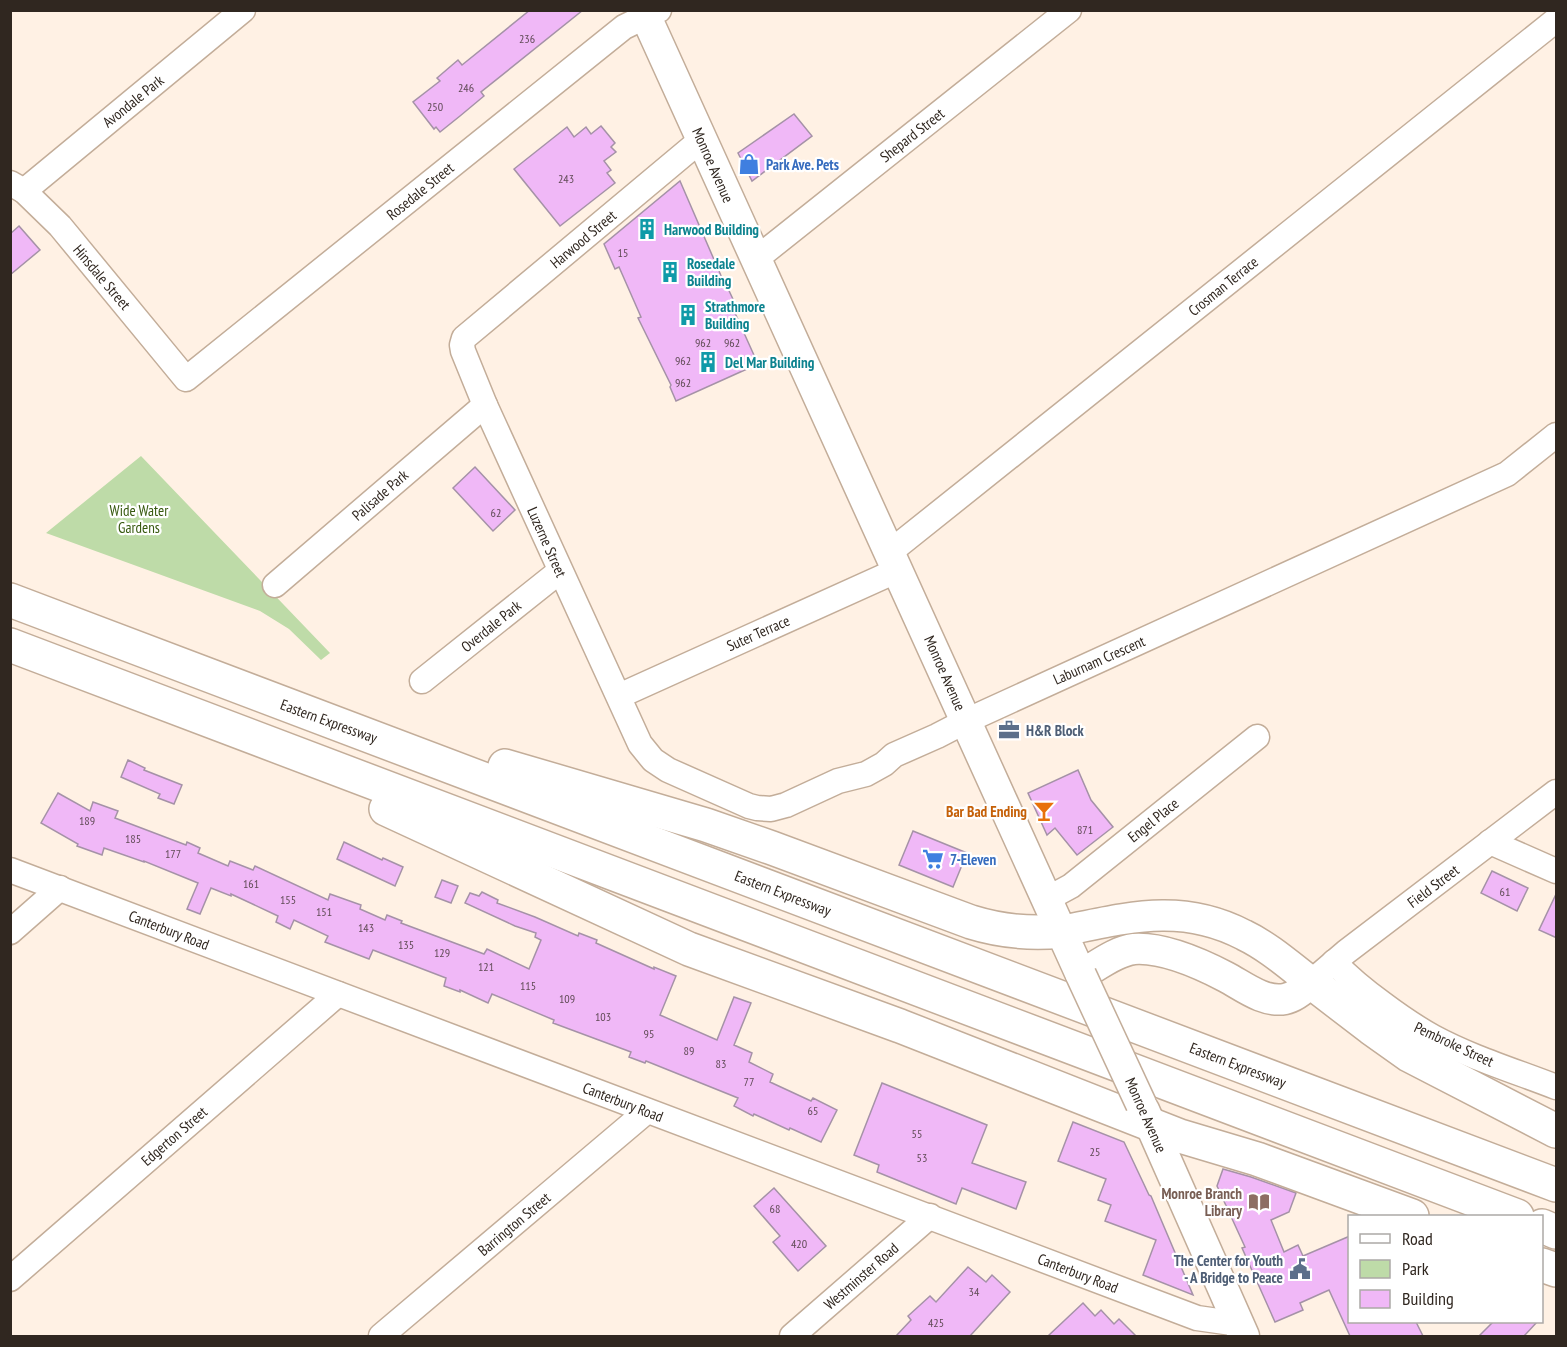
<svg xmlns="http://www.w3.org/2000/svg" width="1567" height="1347" viewBox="0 0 1567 1347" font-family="'PT Sans Narrow',sans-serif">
<rect width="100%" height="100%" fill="#fff1e4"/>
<polygon fill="#bedba8" points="141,456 330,653 321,660 289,629 260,611 46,533"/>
<g fill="#f0b8f7" stroke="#a592a7" stroke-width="1.5">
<polygon points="530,10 583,10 481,92 484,96 460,116 440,132 436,127 434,129 413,102 440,81 437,78 458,60 462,65"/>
<polygon points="794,114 812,136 752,181 738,153"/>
<polygon points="601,126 615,143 611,147 616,152 604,161 611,170 607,173 615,183 560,226 514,169 567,127 574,137 586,127 591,134"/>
<polygon points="680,181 722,278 723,278 739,312 735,313 758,364 676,401 670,387 671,385 638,318 641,317 619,267 615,269 604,244"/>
<polygon points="19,226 40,250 10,275 10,234"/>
<polygon points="475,467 515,510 493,531 453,488"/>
<polygon points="128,760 145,768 144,770 182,785 174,804 158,798 160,794 121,777"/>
<polygon points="1078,770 1091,800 1113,827 1077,855 1055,828 1047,835 1028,793"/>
<polygon points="58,793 90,811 93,802 118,811 115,818 186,845 187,842 200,848 198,853 228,866 230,861 253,870 255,866 328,900 330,894 361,905 360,909 385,920 387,915 402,921 401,923 484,954 487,949 529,969 541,940 535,937 536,933 515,926 465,903 470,893 479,896 482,892 498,900 497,903 535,917 578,936 579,933 597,940 596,943 654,969 654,967 676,976 660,1015 717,1040 734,997 751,1003 734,1045 752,1053 749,1062 773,1074 770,1082 811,1101 813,1098 837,1110 821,1142 790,1128 789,1130 754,1114 753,1116 734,1106 738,1098 646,1061 645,1063 629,1057 631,1052 553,1023 554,1020 492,994 488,1003 460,990 460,992 444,986 446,978 373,950 369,959 325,942 328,936 294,920 290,929 276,922 278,916 231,894 231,896 211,888 200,914 187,909 198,883 144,861 144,862 104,848 102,855 77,846 78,844 41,823"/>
<polygon points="913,831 967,853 953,887 899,865"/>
<polygon points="344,842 382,860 383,858 403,867 395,886 337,859"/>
<polygon points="1492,871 1528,888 1517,911 1481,893"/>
<polygon points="442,880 458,886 451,903 435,897"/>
<polygon points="1557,892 1557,938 1539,930"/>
<polygon points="882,1083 987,1125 972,1163 1026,1182 1016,1209 962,1188 956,1204 877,1172 879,1165 854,1155"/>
<polygon points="1073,1122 1124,1142 1149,1195 1151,1196 1193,1295 1143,1275 1156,1240 1105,1221 1111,1205 1098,1200 1106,1179 1058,1161"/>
<polygon points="1223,1169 1251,1177 1296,1193 1289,1212 1271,1220 1284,1252 1298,1245 1303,1256 1350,1236 1350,1322 1416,1322 1423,1336 1350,1336 1329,1290 1300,1303 1303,1310 1275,1322 1242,1248 1245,1247 1217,1186"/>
<polygon points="774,1188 826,1246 798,1271 773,1242 780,1236 754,1206"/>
<polygon points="968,1267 986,1282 992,1275 1010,1292 970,1336 896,1336 911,1320 908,1316 930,1296 936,1302"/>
<polygon points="1083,1303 1095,1316 1101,1310 1114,1324 1119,1319 1136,1336 1048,1336"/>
<polygon points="1493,1322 1537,1322 1524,1336 1479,1336"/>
</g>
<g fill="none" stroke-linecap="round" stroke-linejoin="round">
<defs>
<g id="minor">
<polyline points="702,139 464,338 462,345 463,351 485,405 640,744 653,760 668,770 749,806 757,808 771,809 786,805 838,781 866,774 884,764 894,755 937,736 966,721 1507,474 1556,435"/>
<polyline points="10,183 24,191 60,226 186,379 624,27 659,10"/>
<polyline points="24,191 243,10"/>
<polyline points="756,259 1069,10"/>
<polyline points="890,552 1556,20"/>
<polyline points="275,585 485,405"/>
<polyline points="422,681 560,571"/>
<polyline points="619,696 898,570"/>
<polyline points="1490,842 1556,871"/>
<polyline points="10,870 1197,1318 1239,1324"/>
<polyline points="1047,899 1071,886 1257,737"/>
<polyline points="10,932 60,888"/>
<path d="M 1334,962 C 1349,978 1365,991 1383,1004 C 1399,1016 1415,1027 1433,1037 C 1472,1058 1515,1071 1556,1087"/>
<polyline points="1311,982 1346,952 1556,792"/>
<polyline points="10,1279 338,994"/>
<polyline points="381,1336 647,1111"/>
<polyline points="792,1336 930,1216"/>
</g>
<g id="major">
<path d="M 643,10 L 1081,975 C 1097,966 1116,951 1134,949 C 1163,947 1201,964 1226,977 C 1243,986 1264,1003 1285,999 C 1295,997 1304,989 1311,982 C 1290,966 1269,947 1244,935 C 1181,902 1127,918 1061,931"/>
<polyline points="1144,1110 1244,1336"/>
</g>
<g id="highway">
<polyline points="10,600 1556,1185"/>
<polyline points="10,645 1517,1216"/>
<path d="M 505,766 L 706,825 L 772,848 L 971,922 C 1000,931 1030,934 1061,931"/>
<polyline points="386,809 689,949 900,1026 1180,1136 1257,1159 1412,1216"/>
<polyline points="1311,982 1371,1028 1409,1055 1556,1131"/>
<polyline points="1542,1226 1556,1232"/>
<polyline points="1542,1265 1556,1270"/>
</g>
</defs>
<use href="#minor" stroke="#c3ad99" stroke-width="27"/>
<use href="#major" stroke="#c3ad99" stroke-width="33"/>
<use href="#highway" stroke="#c3ad99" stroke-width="36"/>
<use href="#minor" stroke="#fff" stroke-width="24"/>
<use href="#major" stroke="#fff" stroke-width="30"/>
<use href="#highway" stroke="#fff" stroke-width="33"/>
<defs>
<polyline id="major-bridge" points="1081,975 1141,1104"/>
</defs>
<use href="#major-bridge" stroke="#c3ad99" stroke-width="33" stroke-linecap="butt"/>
<use href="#major-bridge" stroke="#fff" stroke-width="30"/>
</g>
<defs>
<symbol id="shop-bare" viewBox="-9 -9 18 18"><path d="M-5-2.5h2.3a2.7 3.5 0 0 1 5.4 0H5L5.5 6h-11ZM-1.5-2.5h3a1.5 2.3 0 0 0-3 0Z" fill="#3f7fe0" stroke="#fff" stroke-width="2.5" paint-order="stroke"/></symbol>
<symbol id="building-bare" viewBox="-9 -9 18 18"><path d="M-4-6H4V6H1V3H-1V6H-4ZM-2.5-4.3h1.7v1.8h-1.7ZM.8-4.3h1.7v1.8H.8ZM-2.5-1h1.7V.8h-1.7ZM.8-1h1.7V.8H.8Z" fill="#0f9aa8" stroke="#fff" stroke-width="2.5" paint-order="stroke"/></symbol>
<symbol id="office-bare" viewBox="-9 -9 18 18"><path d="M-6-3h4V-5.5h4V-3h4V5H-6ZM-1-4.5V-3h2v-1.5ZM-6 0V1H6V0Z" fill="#5c6f8a" stroke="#fff" stroke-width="2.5" paint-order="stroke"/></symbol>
<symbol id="bar-bare" viewBox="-9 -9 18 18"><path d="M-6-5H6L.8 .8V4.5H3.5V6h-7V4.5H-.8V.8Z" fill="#e8710a" stroke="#fff" stroke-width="2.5" paint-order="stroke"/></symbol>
<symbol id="supermarket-bare" viewBox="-9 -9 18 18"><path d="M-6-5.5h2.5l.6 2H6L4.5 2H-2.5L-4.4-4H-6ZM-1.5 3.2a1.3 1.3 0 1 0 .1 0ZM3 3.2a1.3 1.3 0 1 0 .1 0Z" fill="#3f7fe0" stroke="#fff" stroke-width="2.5" paint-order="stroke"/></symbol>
<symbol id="library-bare" viewBox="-9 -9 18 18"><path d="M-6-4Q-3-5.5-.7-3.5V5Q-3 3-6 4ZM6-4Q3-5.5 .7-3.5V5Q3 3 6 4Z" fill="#8d6e63" stroke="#fff" stroke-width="2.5" paint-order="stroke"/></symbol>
<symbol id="civic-bare" viewBox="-9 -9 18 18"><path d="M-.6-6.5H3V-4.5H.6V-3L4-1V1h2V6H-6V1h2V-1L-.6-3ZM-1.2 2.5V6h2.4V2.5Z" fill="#5c6f8a" stroke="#fff" stroke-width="2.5" paint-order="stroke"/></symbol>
</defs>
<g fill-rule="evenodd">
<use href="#shop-bare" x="734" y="149" width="30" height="30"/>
<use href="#building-bare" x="632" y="214" width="30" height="30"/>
<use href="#building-bare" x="655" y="257" width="30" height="30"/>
<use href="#building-bare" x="673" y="300" width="30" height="30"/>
<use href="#building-bare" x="693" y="347" width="30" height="30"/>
<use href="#office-bare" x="994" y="715" width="30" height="30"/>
<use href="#bar-bare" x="1029" y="796" width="30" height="30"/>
<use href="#supermarket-bare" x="918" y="844" width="30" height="30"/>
<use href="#library-bare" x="1244" y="1187" width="30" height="30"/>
<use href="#civic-bare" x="1285" y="1254" width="30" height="30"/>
</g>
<g text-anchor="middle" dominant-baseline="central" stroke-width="4.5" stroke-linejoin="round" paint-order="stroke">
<g font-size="12" fill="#604b56">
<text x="527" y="38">236</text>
<text x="466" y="87">246</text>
<text x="435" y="106">250</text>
<text x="566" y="178">243</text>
<text x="623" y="252">15</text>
<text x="703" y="342">962</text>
<text x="732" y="342">962</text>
<text x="683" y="360">962</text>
<text x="683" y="382">962</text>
<text x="496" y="512">62</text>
<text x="87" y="820">189</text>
<text x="1085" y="829">871</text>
<text x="133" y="838">185</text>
<text x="173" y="853">177</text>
<text x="251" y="883">161</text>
<text x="1505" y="891">61</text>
<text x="288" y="899">155</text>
<text x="324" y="911">151</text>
<text x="366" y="927">143</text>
<text x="406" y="944">135</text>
<text x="442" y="952">129</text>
<text x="486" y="966">121</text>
<text x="528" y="985">115</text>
<text x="567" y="998">109</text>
<text x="603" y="1016">103</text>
<text x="649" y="1033">95</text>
<text x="689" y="1050">89</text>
<text x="721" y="1063">83</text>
<text x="749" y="1081">77</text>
<text x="813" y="1110">65</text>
<text x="917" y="1133">55</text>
<text x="1095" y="1151">25</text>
<text x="922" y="1157">53</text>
<text x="775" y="1208">68</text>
<text x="799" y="1243">420</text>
<text x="974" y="1291">34</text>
<text x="936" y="1322">425</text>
</g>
<g font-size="15" fill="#302720" stroke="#fff">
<text transform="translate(133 101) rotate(-39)">Avondale Park</text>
<text transform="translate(912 135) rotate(-38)">Shepard Street</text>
<text transform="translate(713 165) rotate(66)">Monroe Avenue</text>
<text transform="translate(420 191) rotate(-39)">Rosedale Street</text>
<text transform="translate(583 239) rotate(-40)">Harwood Street</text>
<text transform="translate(102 277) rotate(50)">Hinsdale Street</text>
<text transform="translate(1223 286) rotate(-39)">Crosman Terrace</text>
<text transform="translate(380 495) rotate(-41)">Palisade Park</text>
<text transform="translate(547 542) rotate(66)">Luzerne Street</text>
<text transform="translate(491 626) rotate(-39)">Overdale Park</text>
<text transform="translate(758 633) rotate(-24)">Suter Terrace</text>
<text transform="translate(1099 660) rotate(-24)">Laburnam Crescent</text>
<text transform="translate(945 673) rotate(66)">Monroe Avenue</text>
<text transform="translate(329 721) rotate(20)">Eastern Expressway</text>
<text transform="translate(1153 820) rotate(-39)">Engel Place</text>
<text transform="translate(1433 886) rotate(-37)">Field Street</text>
<text transform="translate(783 893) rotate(21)">Eastern Expressway</text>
<text transform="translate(169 930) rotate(21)">Canterbury Road</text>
<text transform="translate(1454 1044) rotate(25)">Pembroke Street</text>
<text transform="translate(1238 1065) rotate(21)">Eastern Expressway</text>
<text transform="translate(623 1102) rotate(21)">Canterbury Road</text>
<text transform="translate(1146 1115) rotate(66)">Monroe Avenue</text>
<text transform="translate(174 1136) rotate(-41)">Edgerton Street</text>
<text transform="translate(514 1224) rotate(-40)">Barrington Street</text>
<text transform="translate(1078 1273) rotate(21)">Canterbury Road</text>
<text transform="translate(861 1276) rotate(-41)">Westminster Road</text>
</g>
<g font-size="15" font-weight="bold" fill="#366cbe" stroke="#fff" text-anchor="start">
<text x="766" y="164">Park Ave. Pets</text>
<text x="950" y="859">7-Eleven</text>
</g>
<g font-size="15" font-weight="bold" fill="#0d838f" stroke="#fff" text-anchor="start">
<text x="664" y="229">Harwood Building</text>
<text x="687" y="263">Rosedale<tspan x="687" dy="17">Building</tspan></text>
<text x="705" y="306">Strathmore<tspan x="705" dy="17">Building</tspan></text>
<text x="725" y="362">Del Mar Building</text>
</g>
<g font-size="15" fill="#37590f" stroke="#fff">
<text x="139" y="510">Wide Water<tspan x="139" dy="17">Gardens</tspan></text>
</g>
<g font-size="15" font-weight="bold" fill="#4e5e75" stroke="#fff" text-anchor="start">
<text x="1026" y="730">H&amp;R Block</text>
<text x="1283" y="1260" text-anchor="end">The Center for Youth<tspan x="1283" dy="17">- A Bridge to Peace</tspan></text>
</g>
<g font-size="15" font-weight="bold" fill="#c56008" stroke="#fff" text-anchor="end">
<text x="1027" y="811">Bar Bad Ending</text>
</g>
<g font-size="15" font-weight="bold" fill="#785e54" stroke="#fff" text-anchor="end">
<text x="1242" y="1193">Monroe Branch<tspan x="1242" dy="17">Library</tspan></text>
</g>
</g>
<rect width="1567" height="1347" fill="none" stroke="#302720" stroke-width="24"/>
<rect x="1348" y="1215" width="195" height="108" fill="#ffffff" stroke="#aca9a6" stroke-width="1.5"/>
<rect x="1360" y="1234" width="30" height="9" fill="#ffffff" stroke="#aca9a6" stroke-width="1.5"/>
<text x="1402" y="1245" font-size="18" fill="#302720">Road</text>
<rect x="1360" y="1260" width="30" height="18" fill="#bedba8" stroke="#aca9a6" stroke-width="1.5"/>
<text x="1402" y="1275" font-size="18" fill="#302720">Park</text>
<rect x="1360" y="1290" width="30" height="18" fill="#f0b8f7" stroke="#aca9a6" stroke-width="1.5"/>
<text x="1402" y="1305" font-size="18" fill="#302720">Building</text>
</svg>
